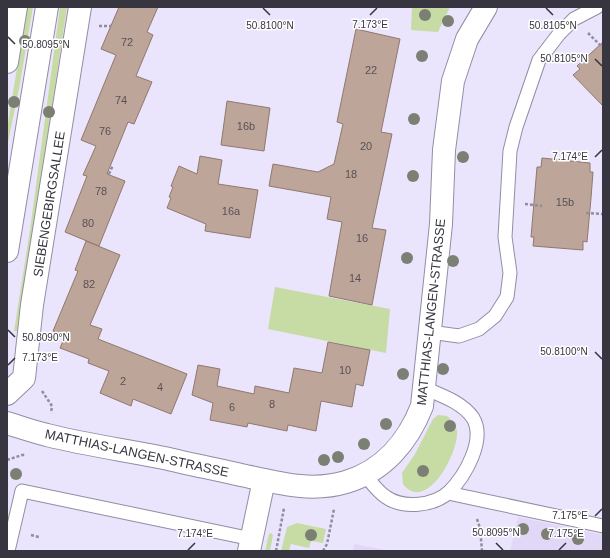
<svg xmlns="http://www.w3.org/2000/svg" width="610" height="558" viewBox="0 0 610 558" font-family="Helvetica,sans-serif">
<rect width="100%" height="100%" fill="#ebe4fd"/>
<g fill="#e1d8f8">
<polygon points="518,517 603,535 603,551 510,551"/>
<polygon points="354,544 385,550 388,551 353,551"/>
</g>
<g fill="#c6dca4">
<polygon points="27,7 33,7 19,89 7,147 7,129"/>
<polygon points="60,7 67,7 18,331 14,331 30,230"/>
<polygon points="412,7 450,7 438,32 411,30"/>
<polygon points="275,287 390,309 386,353 268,329"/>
<path d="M 438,415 L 447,416 C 452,420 456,425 457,431 C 459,453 426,514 403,484 L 402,473 L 415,454 L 433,419 Z"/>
<polygon points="297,523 326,529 323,543 311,541 309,548 291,544 289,551 281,551 287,527"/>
<polygon points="271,533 273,535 270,551 265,551 269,534"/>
</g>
<g fill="#bea59a" stroke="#90786d">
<polygon points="119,7 158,7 147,32 153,35 136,76 152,82 134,124 128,122 107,174 125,181 99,246 65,232 87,176 83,175 96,146 81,140 116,55 101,49"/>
<polygon points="356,29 400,39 381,132 392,134 372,228 386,230 372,305 329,296 342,222 327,219 331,197 269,186 273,164 318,172 334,164 343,124 337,122"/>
<polygon points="603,42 603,106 573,75 580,69 577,66"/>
<polygon points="227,101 270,108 264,151 221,145"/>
<polygon points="200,156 222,160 218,184 258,190 250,238 205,231 206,224 167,208 171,198 169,197 173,187 171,186 179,166 197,174"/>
<polygon points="542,158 590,163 590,172 593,172 591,198 587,242 583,241 583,250 533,246 534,237 531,237 537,167 541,167"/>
<polygon points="86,241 120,255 90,325 102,329 98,339 187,374 171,414 133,399 131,406 100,393 109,371 88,363 89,359 60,348 65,336 53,331 78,271 75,270"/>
<polygon points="328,342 370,350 363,386 356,384 352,407 321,401 316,431 288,425 287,431 248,423 247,427 210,420 213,403 192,395 198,365 220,369 217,386 254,394 255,386 289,393 294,368 322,373"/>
</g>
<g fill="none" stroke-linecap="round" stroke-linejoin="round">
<defs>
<g id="lane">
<polyline points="430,332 459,336 479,329 495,316 507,297 510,273 505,237 510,151 516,127 539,60 559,34 574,19 597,7"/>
<path d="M 365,475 C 371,482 378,492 386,497 C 403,509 434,506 449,492 C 465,476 486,440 473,418 C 462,402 440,395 424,388"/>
<polyline points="448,493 603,526"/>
<polyline points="8,551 22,491 252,539"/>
</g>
<g id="street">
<polyline points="7,62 16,7"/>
<polyline points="7,394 24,378 32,305 80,7"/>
<path d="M 7,423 C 20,427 34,432 47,435 C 86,445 125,450 164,458 C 189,464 215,469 241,475 C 275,482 310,493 346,482 C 383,471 408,442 422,406 L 441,224 L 444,150 L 453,81 L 467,39 L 486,7"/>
<polyline points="249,551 264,480"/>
</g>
<polyline id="secondary" points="7,251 47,7"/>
</defs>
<use href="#lane" stroke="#938da3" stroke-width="15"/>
<use href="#street" stroke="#938da3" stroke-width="24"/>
<use href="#secondary" stroke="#938da3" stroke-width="24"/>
<g stroke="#918c9e" stroke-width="2.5" stroke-dasharray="3 2" stroke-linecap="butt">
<polyline points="99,26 111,26"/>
<polyline points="588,33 603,48"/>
<polyline points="109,174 113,165"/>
<polyline points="525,204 542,206"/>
<polyline points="586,213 603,214"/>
<polyline points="42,391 52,406 51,413"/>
<polyline points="7,460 22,455 26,455"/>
<polyline points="477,519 480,528 482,551"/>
<polyline points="31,535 39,537"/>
<polyline points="276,551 284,508"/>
<polyline points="323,551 327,544 334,509"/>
</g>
<use href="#lane" stroke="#fff" stroke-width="13"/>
<use href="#street" stroke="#fff" stroke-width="22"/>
<use href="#secondary" stroke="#fff" stroke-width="22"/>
</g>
<g fill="#7c8074">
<circle cx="425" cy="15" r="6"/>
<circle cx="448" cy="21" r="6"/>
<circle cx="25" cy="41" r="6"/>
<circle cx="422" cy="56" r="6"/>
<circle cx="14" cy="102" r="6"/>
<circle cx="49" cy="112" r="6"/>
<circle cx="414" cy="119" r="6"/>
<circle cx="463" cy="157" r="6"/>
<circle cx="413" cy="176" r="6"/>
<circle cx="407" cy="258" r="6"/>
<circle cx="453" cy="261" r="6"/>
<circle cx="443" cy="369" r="6"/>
<circle cx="403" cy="374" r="6"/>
<circle cx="386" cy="424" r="6"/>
<circle cx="450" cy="426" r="6"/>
<circle cx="364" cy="444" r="6"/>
<circle cx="338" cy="457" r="6"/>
<circle cx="324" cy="460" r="6"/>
<circle cx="423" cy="471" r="6"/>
<circle cx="16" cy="474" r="6"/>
<circle cx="523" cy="529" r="6"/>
<circle cx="547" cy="534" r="6"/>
<circle cx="311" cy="535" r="6"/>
<circle cx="578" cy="539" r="6"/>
</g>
<path fill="none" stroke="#37353f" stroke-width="1.5" d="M 263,8 L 270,15M 546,8 L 553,15M 370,15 L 377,8M 8,37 L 15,44M 595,59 L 602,66M 595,157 L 602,150M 8,330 L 15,337M 595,352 L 602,359M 8,365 L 15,358M 595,516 L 602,509M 496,543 L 503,550M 188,550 L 195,543M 559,550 L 566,543"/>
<g text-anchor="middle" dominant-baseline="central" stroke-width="3" stroke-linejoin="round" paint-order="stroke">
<g font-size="11" fill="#595156">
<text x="127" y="42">72</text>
<text x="371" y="70">22</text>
<text x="121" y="100">74</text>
<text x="246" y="126">16b</text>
<text x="105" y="131">76</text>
<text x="366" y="146">20</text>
<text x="351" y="174">18</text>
<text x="101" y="191">78</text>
<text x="565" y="202">15b</text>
<text x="231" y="211">16a</text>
<text x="88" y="223">80</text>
<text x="362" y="238">16</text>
<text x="355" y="278">14</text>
<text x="89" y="284">82</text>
<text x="345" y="370">10</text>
<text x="123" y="381">2</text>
<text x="160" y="387">4</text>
<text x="272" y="404">8</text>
<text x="232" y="407">6</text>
</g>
<g font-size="13" fill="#37353f" stroke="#fff">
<text transform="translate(49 204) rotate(-81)">SIEBENGEBIRGSALLEE</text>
<text transform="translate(431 312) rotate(-84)">MATTHIAS-LANGEN-STRASSE</text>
<text transform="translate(137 453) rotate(12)">MATTHIAS-LANGEN-STRASSE</text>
</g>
</g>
<g font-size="10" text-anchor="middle" fill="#37353f" stroke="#fff" stroke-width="3" stroke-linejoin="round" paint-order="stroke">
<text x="370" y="28">7.173°E</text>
<text x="270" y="29">50.8100°N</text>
<text x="553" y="29">50.8105°N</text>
<text x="46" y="48">50.8095°N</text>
<text x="564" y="62">50.8105°N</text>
<text x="570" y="160">7.174°E</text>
<text x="46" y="341">50.8090°N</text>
<text x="564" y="355">50.8100°N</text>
<text x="40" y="361">7.173°E</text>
<text x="570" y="519">7.175°E</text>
<text x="496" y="536">50.8095°N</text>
<text x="195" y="537">7.174°E</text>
<text x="566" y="537">7.175°E</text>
</g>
<rect width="610" height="558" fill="none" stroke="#37353f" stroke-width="16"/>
</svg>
